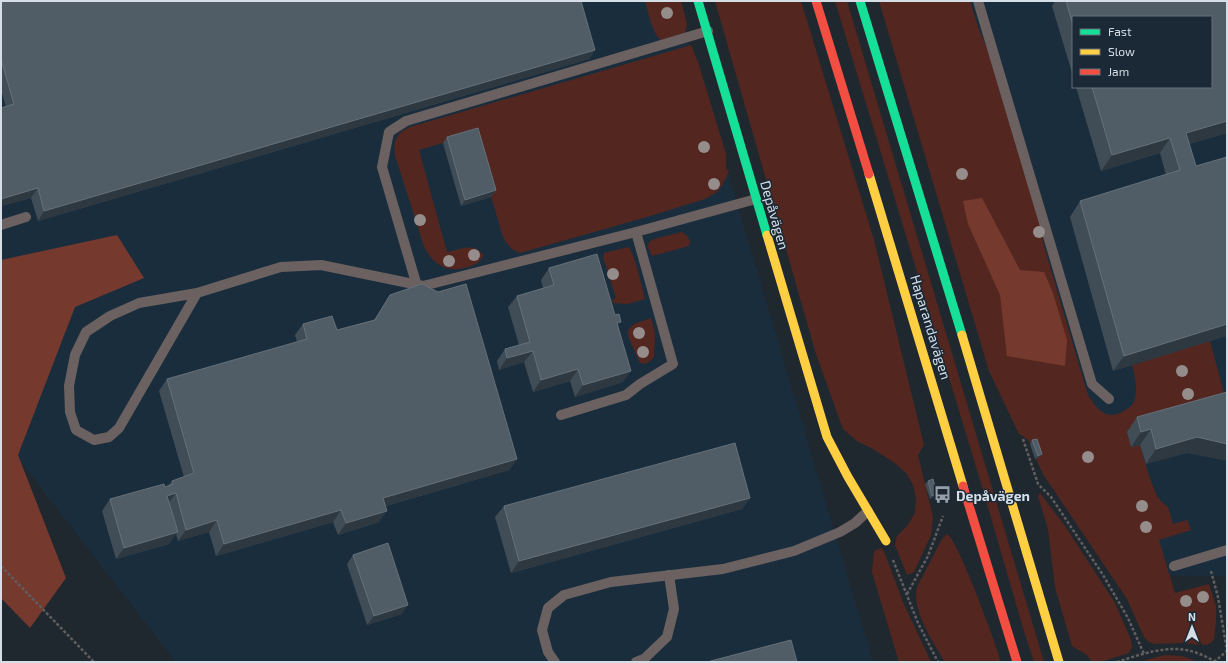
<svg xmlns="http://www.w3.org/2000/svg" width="1228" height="663" viewBox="0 0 1228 663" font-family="'Exo 2',sans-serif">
<rect width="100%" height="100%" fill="#20282f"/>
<g fill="#1a2d3d" fill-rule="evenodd">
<polygon points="1,1 673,1 695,62 873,662 176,662 1,436"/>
<path d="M 962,1 L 1227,1 L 1227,576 L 1129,575 ZM 1073,17 L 1211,17 L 1211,87 L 1073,87 Z"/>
</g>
<g fill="#53271f">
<path d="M 645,1 L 681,1 L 687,24 L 685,33 L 661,40 C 653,35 648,11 645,1 Z"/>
<polygon points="715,1 801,1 874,240 924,445 918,455 933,517 931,535 914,572 907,575 895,545 897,536 908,525 915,513 916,498 913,485 907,474 896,464 873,449 857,441 843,429 816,354"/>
<polygon points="835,1 847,1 1044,662 1034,662 1023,628 983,490"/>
<path d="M 879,1 L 970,1 L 979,30 L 990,55 L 1039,221 L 1044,246 L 1087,392 C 1093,405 1105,422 1122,412 C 1126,410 1132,406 1134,402 C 1138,392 1135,375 1132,365 L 1210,341 L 1227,404 L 1131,447 L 1140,445 L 1149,476 L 1157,496 L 1162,502 L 1168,507 L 1173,524 L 1187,520 L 1191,530 L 1159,540 L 1175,593 L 1209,584 L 1216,606 L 1216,622 L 1214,639 L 1211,643 L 1206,645 L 1179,643 L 1155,644 L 1149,642 L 1144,637 L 1127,599 L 1043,474 C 1041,469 1038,464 1036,459 C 1031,446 1033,441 1019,434 L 989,371 Z"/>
<path d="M 691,45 L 698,62 L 726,154 L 726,169 L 729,170 L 727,176 L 721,187 L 717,192 L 705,199 L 647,217 L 520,253 C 510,250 506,243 502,234 L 473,134 L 419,150 L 447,252 C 460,249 475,242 483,255 C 481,263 473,266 464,268 C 451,272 438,267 429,255 C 422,245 419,230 415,218 C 408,197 402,176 395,156 C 393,141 396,133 410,127 Z"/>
<polygon points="682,232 687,236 690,241 689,246 652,256 648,247 649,242 654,239"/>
<path d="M 628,247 C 635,252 642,289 645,299 L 628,304 L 614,303 L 612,300 L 616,298 L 603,257 L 604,253 Z"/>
<polygon points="651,318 655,333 654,357 649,362 644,364 640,363 628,336 628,330 634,324"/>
<polygon points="1040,493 1065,526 1115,603 1131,640 1132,647 1129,653 1100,662 1091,661 1087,655 1072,646 1055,587 1048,529 1038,496"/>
<path d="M 947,534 C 958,540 996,644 1001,662 L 945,662 C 934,643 911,610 917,587 L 942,539 Z"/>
<polygon points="882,548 885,554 903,602 931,662 899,662 872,572 874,552 876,550"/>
<polygon points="1165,655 1182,656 1193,660 1194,662 1139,662"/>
</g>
<g fill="#76392e">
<polygon points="982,198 1020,270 1044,272 1053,293 1067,340 1065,366 1007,356 1000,295 968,224 963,201"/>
<polygon points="117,235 144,278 75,307 18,455 66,578 30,628 1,598 1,260"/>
</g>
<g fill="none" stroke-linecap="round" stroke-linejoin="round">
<g stroke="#605e5f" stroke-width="2.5" stroke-dasharray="3 2" stroke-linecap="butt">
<polyline points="1023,439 1038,484 1051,497 1103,575 1128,618 1144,654"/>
<polyline points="893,560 918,623 938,662"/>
<polyline points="1,566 94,662"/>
<polyline points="1211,571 1218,597 1227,651"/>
<polyline points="907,594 928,556 943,516"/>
<path d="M 1117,662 C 1142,654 1171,643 1197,653 C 1203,655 1209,658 1214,661"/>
<polyline points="1214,662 1227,651"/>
</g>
<g stroke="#6a6160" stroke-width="10">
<polyline points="978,1 1092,384 1109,399"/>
<polyline points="1,225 26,217"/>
<polyline points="417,286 382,167 389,132 406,121 708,31"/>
<polyline points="197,293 139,303 110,316 86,332 75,355 69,386 70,412 76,430 94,440 109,437 119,428 197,293 281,267 321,265 423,286 636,232 756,199"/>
<polyline points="561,415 626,395 640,384 673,364 636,232"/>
<polyline points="1174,566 1227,550"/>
<polyline points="555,662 548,652 542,630 548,608 564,595 611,582 723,569 794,551 840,532 855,523 868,511"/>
<polyline points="636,662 644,659 667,637 674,609 669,575"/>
</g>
<g stroke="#16e098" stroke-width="9">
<polyline points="698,1 767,235"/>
<polyline points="860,1 962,335"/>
</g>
<g stroke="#ffcf43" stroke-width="9">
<polyline points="869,174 963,486"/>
<polyline points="767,235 827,437 848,477 886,541"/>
<polyline points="962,335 1059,662"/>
</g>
<g stroke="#f24e42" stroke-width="9">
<polyline points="816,1 869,174"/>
<polyline points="963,486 1017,662"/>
</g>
</g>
<g fill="#958c8c">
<circle cx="667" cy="13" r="6"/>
<circle cx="704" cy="147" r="6"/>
<circle cx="962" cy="174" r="6"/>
<circle cx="714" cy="184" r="6"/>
<circle cx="420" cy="220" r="6"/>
<circle cx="1039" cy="232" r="6"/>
<circle cx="474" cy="255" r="6"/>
<circle cx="449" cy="261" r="6"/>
<circle cx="613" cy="274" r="6"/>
<circle cx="639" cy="333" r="6"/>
<circle cx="643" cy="352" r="6"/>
<circle cx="1182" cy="371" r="6"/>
<circle cx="1188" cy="394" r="6"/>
<circle cx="1088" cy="457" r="6"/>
<circle cx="1142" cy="506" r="6"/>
<circle cx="1146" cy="527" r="6"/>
<circle cx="1203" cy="597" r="6"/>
<circle cx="1186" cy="601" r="6"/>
</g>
<g fill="#404d57">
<polygon points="1,1 595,50 589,59 38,221 31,198 1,206 1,108 6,107 1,90"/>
<polygon points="1055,1 1227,1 1227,133 1189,144 1196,166 1227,157 1227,338 1226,336 1113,371 1070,217 1080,201 1166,175 1160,153 1101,171 1076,87 1211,87 1073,17 1073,76 1052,6"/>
<polygon points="447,137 496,190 491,197 461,206 443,143"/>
<polygon points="549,268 618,326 623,382 575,397 570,381 533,392 524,362 499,370 497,361 505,349 519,345 508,307 517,296 543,288 541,280"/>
<polygon points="390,295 517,459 509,470 386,506 379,522 338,535 333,522 216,556 209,532 178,541 176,534 169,544 116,559 102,511 110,499 168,486 172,481 184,477 159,391 167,379 297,342 295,335 303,324 337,330 374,320"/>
<polygon points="1137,417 1186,453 1146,464 1140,445 1131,447 1127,432"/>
<polygon points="1032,440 1042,454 1040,457 1035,459 1030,444"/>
<polygon points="928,481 935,497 930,499 925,484"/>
<polygon points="750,498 742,509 511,573 495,517 504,506"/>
<polygon points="353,555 402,614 367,625 347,564"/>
</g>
<g fill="#2d3840">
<polygon points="595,50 589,59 38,221 44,211"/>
<polygon points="1227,121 1227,133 1175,148 1186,133"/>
<polygon points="1170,138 1160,153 1101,171 1112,155"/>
<polygon points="38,188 31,198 1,206 1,199"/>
<polygon points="496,190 491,197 461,206 465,200"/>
<polygon points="1227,324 1227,335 1226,336 1113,371 1124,356"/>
<polygon points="533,351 524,362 499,370 507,358"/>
<polygon points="578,369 570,381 533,392 541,380"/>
<polygon points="631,371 623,382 575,397 583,385"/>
<polygon points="1151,429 1140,445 1131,447 1141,432"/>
<polygon points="1197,437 1227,444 1227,461 1186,453 1146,464 1156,449"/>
<polygon points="1042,454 1040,457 1035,459 1038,456"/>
<polygon points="517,459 509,470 375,509 383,498"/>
<polygon points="176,493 167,505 167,496"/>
<polygon points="937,494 935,497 930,499 932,496"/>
<polygon points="750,498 742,509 511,573 519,561"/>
<polygon points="341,510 333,522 216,556 224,544"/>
<polygon points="387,511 379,522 338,535 346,523"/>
<polygon points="217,520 209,532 178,541 186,530"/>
<polygon points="178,532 169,544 116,559 124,548"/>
<polygon points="408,605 402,614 367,625 374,616"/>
</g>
<g fill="#505d66" stroke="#65717a">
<polygon points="1,1 581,1 595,50 44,211 38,188 1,199 1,108 14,104 1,59"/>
<polygon points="1066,1 1227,1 1227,121 1186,133 1196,166 1227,157 1227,324 1124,356 1080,201 1180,170 1170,138 1112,155 1092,87 1211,87 1211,17 1073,17 1073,25"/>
<polygon points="478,128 496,190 465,200 447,137"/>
<polygon points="597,254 615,315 619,314 621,322 617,323 631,371 583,385 578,369 541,380 533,351 507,358 505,349 530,342 517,296 554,285 549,268"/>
<polygon points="422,284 438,292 466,284 517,459 383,498 387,511 346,523 341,510 224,544 217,520 186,530 176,493 167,496 178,532 124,548 110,499 164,484 165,487 173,484 172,481 194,473 167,379 307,339 303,324 332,316 337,330 375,320 390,295"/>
<polygon points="1227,392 1227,444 1197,437 1156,449 1151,429 1141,432 1137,417"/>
<polygon points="1037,439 1042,454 1038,456 1032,440"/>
<polygon points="735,443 750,498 519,561 504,506"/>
<polygon points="933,479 937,494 932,496 928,481"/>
<polygon points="388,543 408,605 374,616 353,555"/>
<polygon points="791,640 797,662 707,662"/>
</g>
<defs>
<symbol id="bus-bare" viewBox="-9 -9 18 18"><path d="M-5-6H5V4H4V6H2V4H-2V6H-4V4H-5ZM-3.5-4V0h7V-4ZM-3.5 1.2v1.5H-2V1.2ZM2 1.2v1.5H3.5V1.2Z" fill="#969ea7" stroke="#1a2935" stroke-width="2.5" paint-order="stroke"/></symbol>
</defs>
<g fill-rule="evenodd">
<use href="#bus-bare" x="930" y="482" width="25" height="25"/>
</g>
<g text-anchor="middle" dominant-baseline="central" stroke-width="3" stroke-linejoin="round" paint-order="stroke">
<g font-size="14" fill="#d5dee7" stroke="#1a2935">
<text transform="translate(775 215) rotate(74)">Depåvägen</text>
<text transform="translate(931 327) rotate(73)">Haparandavägen</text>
</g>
<g font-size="14" font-weight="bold" fill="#d5dee7" stroke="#1a2935" text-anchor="start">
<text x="956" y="495">Depåvägen</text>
</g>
</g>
<rect width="1228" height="663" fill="none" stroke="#d5dee7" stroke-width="4"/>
<rect x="1072" y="16" width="140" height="72" fill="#1a2935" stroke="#65717c"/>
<rect x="1080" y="29" width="20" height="6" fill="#16e098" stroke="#65717c"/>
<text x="1108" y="36" font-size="12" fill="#d5dee7">Fast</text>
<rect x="1080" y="49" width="20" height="6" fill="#ffcf43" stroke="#65717c"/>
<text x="1108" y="56" font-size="12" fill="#d5dee7">Slow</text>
<rect x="1080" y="69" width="20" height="6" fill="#f24e42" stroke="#65717c"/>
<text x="1108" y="76" font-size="12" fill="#d5dee7">Jam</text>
<g transform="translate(1192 627)" stroke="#1a2935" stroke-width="3" paint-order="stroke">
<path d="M0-3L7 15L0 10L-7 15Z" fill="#d5dee7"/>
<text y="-6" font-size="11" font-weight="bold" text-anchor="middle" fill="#d5dee7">N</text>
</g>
</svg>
